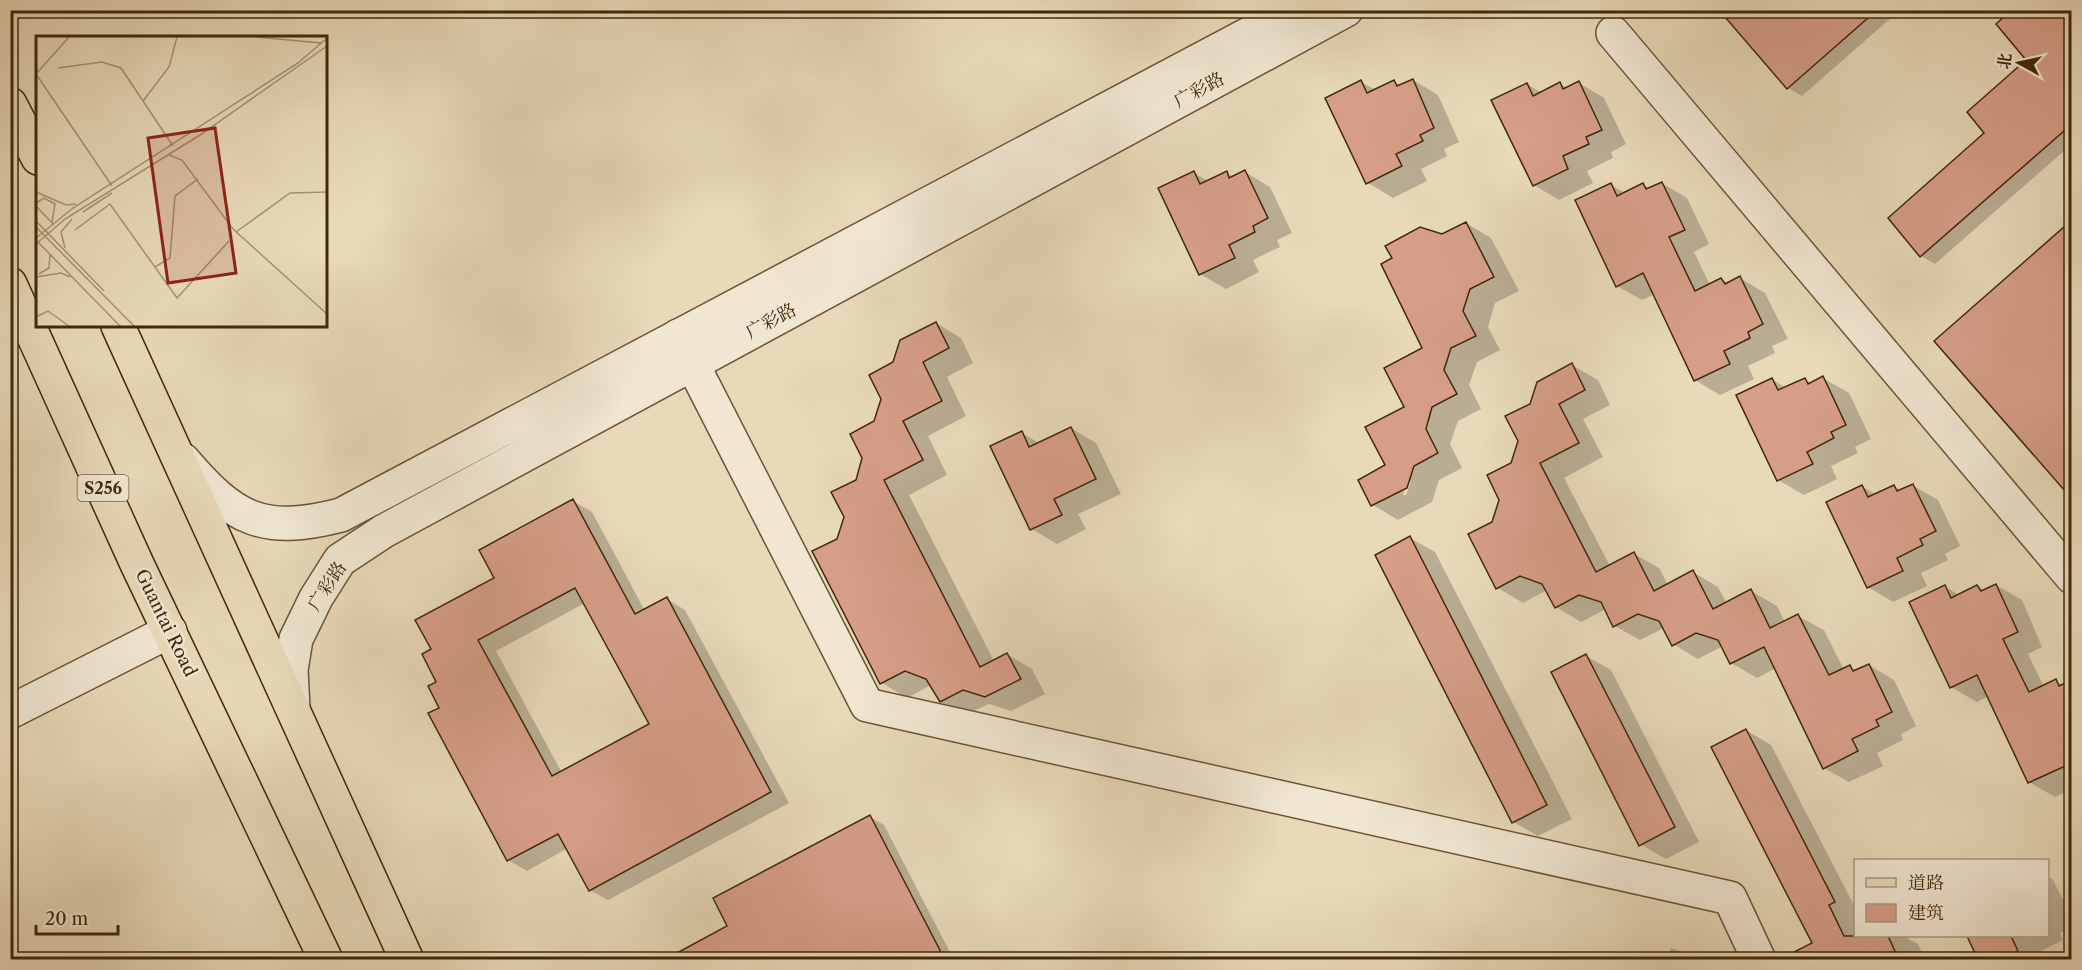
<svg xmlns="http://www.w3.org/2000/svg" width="2082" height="970" viewBox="0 0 2082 970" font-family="'Libre Caslon Text','Noto Serif SC',serif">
<rect width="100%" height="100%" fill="#e8d9b9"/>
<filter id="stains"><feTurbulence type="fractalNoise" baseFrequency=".00333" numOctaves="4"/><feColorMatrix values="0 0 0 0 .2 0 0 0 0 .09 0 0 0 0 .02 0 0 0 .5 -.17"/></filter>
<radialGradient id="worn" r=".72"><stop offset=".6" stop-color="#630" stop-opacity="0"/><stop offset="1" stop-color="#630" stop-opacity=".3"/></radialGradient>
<g fill="#0003" fill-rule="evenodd">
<polygon points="1721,10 1900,10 1802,96 1788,88"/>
<polygon points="2072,10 2072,144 1935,264 1921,256 1987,134 2028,60"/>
<polygon points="1413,80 1438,95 1459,142 1444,149 1447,156 1421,169 1427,181 1393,198 1368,183 1361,82 1376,90 1394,81 1401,86"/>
<polygon points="1579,83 1604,98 1626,144 1611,152 1613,158 1587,171 1593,183 1559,200 1534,185 1527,84 1542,93 1560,84 1568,88"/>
<polygon points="1245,172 1270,187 1292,233 1277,240 1280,247 1253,260 1259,272 1226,289 1200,274 1194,173 1208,181 1227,173 1234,177"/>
<polygon points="1662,183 1687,198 1709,244 1694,252 1710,285 1721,279 1729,284 1740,278 1765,293 1788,339 1772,346 1775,353 1748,366 1754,379 1720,395 1695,380 1655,294 1642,300 1617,286 1611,185 1625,193 1643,184 1650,189"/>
<path d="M 1466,223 L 1491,238 L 1519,291 L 1495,303 L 1488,327 L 1500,350 L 1477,362 L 1469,385 L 1481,409 L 1458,421 L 1450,444 L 1462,468 L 1439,480 L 1432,502 L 1398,520 L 1373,505 L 1360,480 L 1387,466 L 1424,349 L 1442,236 ZM 1426,422 L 1429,422 L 1425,437 ZM 1407,481 L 1411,481 L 1406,495 L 1403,495 Z"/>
<polygon points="936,323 961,338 973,363 947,377 966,416 928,436 947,475 909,495 994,661 1007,654 1032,669 1045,694 1011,711 989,704 964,715 939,701 931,685 907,698 882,683 838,540 894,363"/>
<polygon points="1572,365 1598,380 1610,405 1583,419 1603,457 1564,478 1610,566 1634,554 1659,568 1668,585 1693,572 1718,587 1727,604 1751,591 1777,606 1785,622 1798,616 1824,630 1844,670 1850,667 1857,671 1869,665 1894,680 1916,726 1901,734 1903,740 1877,753 1883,766 1849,782 1824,768 1776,668 1757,678 1731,663 1723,646 1698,659 1673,644 1664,628 1640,640 1615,626 1606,609 1581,622 1556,607 1547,590 1523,603 1498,588 1494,523 1531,405"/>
<polygon points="1823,378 1849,393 1871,439 1855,447 1858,453 1831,466 1837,479 1804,495 1778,480 1772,379 1786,388 1805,379 1812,384"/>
<polygon points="1071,428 1096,443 1121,494 1078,514 1086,529 1057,544 1032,529 1022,433 1039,443"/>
<polygon points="1912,485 1938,500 1960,546 1945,554 1948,560 1921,573 1927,586 1893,602 1868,587 1862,486 1876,495 1894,486 1902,491"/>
<path d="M 573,501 L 592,512 L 645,611 L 667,599 L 685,610 L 789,803 L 608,900 L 590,890 L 568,848 L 527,871 L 508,860 L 441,708 L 433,649 L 496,578 ZM 585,603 L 651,725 L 562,773 L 496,651 Z"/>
<polygon points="1410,538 1435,552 1572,819 1538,836 1513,822"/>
<polygon points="1996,585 2022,600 2042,647 2028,654 2044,687 2056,681 2063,685 2072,681 2072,789 2055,797 2029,782 1989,696 1977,702 1951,687 1911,603 1944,586 1959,595 1977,586 1985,591"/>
<polygon points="1586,656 1611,670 1699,842 1666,859 1640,844"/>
<polygon points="1746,730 1771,745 1856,909 1856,936 1903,936 1918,944 1925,960 1814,960 1814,944"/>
<polygon points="870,817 884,825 954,960 667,960 729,927"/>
<polygon points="2048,876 2053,880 2072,917 2072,928 2060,933 2063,940 2037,953 2040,960 1980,960 1969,936 2048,936"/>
<polygon points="1671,948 1707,960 1664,960 1668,957"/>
</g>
<g fill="#d69e88" stroke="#412807" stroke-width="1.5" fill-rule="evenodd">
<polygon points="1719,10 1877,10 1787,89"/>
<polygon points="2011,10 2072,10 2072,124 1920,257 1888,218 1984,133 1967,112 2026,60 1996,24"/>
<polygon points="1413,79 1434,128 1420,135 1423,141 1396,154 1402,166 1366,184 1325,98 1361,80 1367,93 1394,80 1397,86"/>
<polygon points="1579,81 1602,130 1586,137 1589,144 1563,156 1568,169 1533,186 1491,100 1527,83 1533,96 1560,82 1563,89"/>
<polygon points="1245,170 1268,218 1253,226 1255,232 1229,245 1235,258 1199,275 1158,188 1194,171 1200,184 1227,171 1229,178"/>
<polygon points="1662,182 1685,230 1669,237 1695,291 1721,278 1725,284 1740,276 1763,324 1748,332 1750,338 1724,351 1730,364 1694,381 1643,273 1616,287 1575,200 1611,183 1617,196 1643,183 1646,189"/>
<polygon points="2072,220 2072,499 1934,341"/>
<polygon points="1466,222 1494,277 1470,289 1463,311 1476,336 1451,348 1444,370 1457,394 1432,407 1426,429 1438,453 1414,466 1407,488 1371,506 1358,480 1385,465 1365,427 1404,407 1384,368 1422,348 1381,264 1392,258 1385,246 1420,227 1442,234"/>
<polygon points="936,322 949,348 923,362 942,401 903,421 923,460 884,480 980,667 1007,653 1021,679 985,697 963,690 940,702 926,679 905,671 880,684 812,551 837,539 844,517 831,492 856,480 862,458 850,434 874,421 881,399 869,375 893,362 900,340"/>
<polygon points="1572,363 1585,390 1559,404 1579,443 1540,463 1596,572 1634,552 1654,591 1693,570 1713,609 1751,589 1770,628 1798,614 1829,675 1850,665 1853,671 1869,664 1892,712 1876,720 1879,726 1852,739 1858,751 1823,769 1764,647 1730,664 1718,640 1696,633 1672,646 1659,621 1638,614 1613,627 1601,602 1579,595 1555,608 1542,584 1520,576 1496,589 1468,534 1492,522 1499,500 1487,475 1511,463 1518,441 1505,416 1530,404 1537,382"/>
<polygon points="1823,376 1846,425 1831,432 1834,438 1807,452 1813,464 1777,481 1736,395 1772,378 1778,390 1805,378 1808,384"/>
<polygon points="1071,427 1096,479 1054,499 1062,515 1030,530 990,446 1022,431 1029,447"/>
<polygon points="1913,484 1936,531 1920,539 1923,545 1897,558 1903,571 1867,588 1826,502 1862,485 1868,497 1894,485 1897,491"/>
<path d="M 573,499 L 635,614 L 667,597 L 771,792 L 589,891 L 558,834 L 507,861 L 428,713 L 439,708 L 428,686 L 436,682 L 422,654 L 431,649 L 415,620 L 494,578 L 479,550 ZM 575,588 L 649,724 L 552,776 L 478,640 Z"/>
<polygon points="1410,536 1547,805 1512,823 1375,555"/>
<polygon points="1996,584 2018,632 2003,639 2029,692 2056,679 2059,686 2072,680 2072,763 2028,783 1977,675 1950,688 1909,602 1945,585 1951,598 1977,585 1981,591"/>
<polygon points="1586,654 1675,827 1639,846 1551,672"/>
<polygon points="1746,729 1835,902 1829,905 1844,936 1888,936 1899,960 1778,960 1812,943 1711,747"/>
<polygon points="870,815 945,960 664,960 727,926 713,898"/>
<polygon points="1967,936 2011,936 2018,951 2000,960 1978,960"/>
</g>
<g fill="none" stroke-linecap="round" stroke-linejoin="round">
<defs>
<g id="minor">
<polyline points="1613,33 2072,577"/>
<polyline points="678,336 867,705 1730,898 1759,960"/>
<path d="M 183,460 C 234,520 263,535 341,515 L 1294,10"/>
<polyline points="293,708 291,670 296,639 316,598 340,560 384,531 1346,10"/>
<polyline points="10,712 170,631"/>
</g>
<g id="major">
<polyline points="10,104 38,158"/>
<polyline points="10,284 137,564 326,960"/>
<polyline points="118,326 407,960"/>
</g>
</defs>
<use href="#minor" stroke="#6b5434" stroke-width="36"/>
<use href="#major" stroke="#412807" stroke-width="36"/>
<use href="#minor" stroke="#f0e6d2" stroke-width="33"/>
<use href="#major" stroke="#e8d9b9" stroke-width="33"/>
</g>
<g text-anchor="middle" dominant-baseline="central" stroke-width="5" stroke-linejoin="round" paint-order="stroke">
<rect fill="#f0e6d2" stroke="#766144" stroke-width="1.5" x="77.5" y="475" width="51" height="26" rx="4.5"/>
<g font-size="16" font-weight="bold" fill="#412807">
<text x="103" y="488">S256</text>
</g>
<g font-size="18" fill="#412807" stroke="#f0e6d2">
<text transform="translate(1199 90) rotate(-28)">广彩路</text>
<text transform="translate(771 321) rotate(-28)">广彩路</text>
<text transform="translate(327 586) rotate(-57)">广彩路</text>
<text transform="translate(166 623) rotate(64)">Guantai Road</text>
</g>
</g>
<g transform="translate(36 36)">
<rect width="291" height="291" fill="#e8d9b9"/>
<path fill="none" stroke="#a59272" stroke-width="1.5" d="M 220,1 L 285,7M 22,32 L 66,26 L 85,32 L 137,110M 0,38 L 76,150M 0,38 L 33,1M 107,65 L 133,31 L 141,1M 133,119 L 146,124 L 197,193 L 291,278M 0,156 L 30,169 L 40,168M 0,167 L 8,162 L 19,168 L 16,186M 0,170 L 18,189M 47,176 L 76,157M 0,185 L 68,255M 0,191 L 98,290M 39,194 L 74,168 L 141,262 L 193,205M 200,196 L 254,157 L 291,156M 0,202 L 37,172 L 262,27 L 291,2M 1,205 L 84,290M 0,208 L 29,183 L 164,99 L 291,10M 29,212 L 25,196 L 36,183M 119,231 L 134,222 L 139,160 L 162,143M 3,238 L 13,232 L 14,219M 0,241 L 25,237 L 34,241M 0,281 L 12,275 L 33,290"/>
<path fill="#8f2418" fill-opacity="0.15" stroke="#8f2418" stroke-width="3" d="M 179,92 L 200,237 L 132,247 L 112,102 Z"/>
<rect width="291" height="291" fill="none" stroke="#412807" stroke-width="3"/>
</g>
<rect width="2082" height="970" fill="none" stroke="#e8d9b9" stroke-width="36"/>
<rect x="12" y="12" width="2058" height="946" fill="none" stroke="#412807" stroke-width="3"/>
<rect x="18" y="18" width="2046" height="934" fill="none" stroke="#412807" stroke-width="1.5"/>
<rect x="1854" y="859" width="195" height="78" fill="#f0e6d2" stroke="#aa9a81" stroke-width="1.5"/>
<rect x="1866" y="878" width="30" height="9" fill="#e8d9b9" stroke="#aa9a81" stroke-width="1.5"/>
<text x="1908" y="889" font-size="18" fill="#412807">道路</text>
<rect x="1866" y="904" width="30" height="18" fill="#d69e88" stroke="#aa9a81" stroke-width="1.5"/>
<text x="1908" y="919" font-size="18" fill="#412807">建筑</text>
<g transform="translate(2019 63) rotate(278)" stroke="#f0e6d2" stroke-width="4.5" paint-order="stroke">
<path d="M0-4.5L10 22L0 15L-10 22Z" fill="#412807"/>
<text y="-9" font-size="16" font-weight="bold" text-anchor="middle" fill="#412807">北</text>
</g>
<path d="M36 925v9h82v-9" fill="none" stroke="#412807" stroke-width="3"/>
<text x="45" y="925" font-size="18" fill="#412807" stroke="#f0e6d2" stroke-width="4.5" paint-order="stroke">20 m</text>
<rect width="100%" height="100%" filter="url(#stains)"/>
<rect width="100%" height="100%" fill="url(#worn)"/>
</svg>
